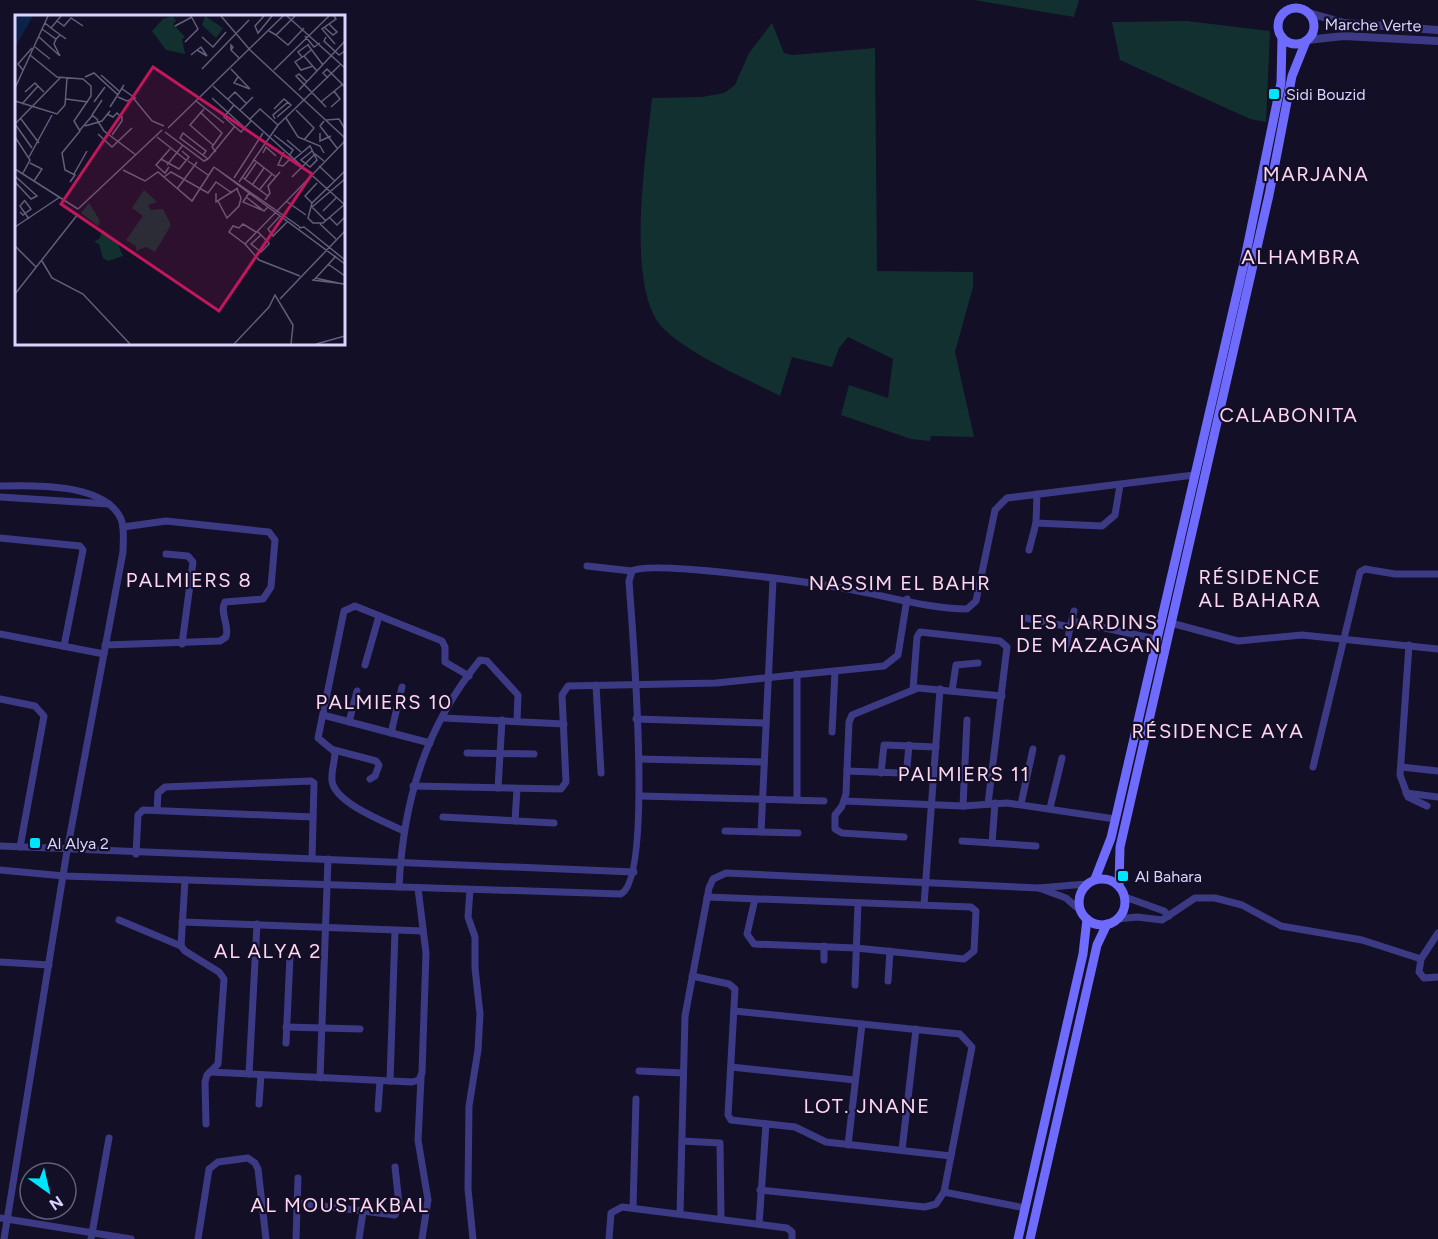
<svg xmlns="http://www.w3.org/2000/svg" width="1438" height="1239" viewBox="0 0 1438 1239" font-family="Figtree,sans-serif">
<rect width="100%" height="100%" fill="#130f26"/>
<g fill="#12302f">
<polygon points="974,0 1079,0 1074,17"/>
<polygon points="1187,21 1270,31 1266,122 1250,119 1120,60 1112,22"/>
<path d="M 772,23 L 784,53 L 792,55 L 875,48 L 877,271 L 973,272 L 973,287 L 955,352 L 974,437 L 931,436 L 930,441 L 911,439 L 841,415 L 849,385 L 888,398 L 893,359 L 848,337 L 839,348 L 832,367 L 792,357 L 780,396 C 744,377 695,358 665,330 C 623,293 647,149 652,98 L 702,97 L 724,93 L 735,85 L 749,53 Z"/>
</g>
<g fill="none" stroke-linecap="round" stroke-linejoin="round">
<g stroke="#3d3a85" stroke-width="7">
<path d="M 0,486 C 34,485 105,483 121,519 C 125,529 123,541 123,552 L 67,851 L 4,1239"/>
<polyline points="0,497 109,504"/>
<polyline points="1036,523 1102,526 1115,515 1120,485"/>
<polyline points="0,538 80,546 83,550 64,646"/>
<polyline points="1029,550 1036,523 1037,494"/>
<polyline points="166,554 188,556 193,562 182,644"/>
<polyline points="587,566 632,571"/>
<polyline points="1025,618 1070,627"/>
<polyline points="1072,621 1156,639"/>
<polyline points="1171,623 1238,641 1302,635 1438,649"/>
<polyline points="0,634 104,654"/>
<path d="M 105,645 L 220,641 L 226,637 C 230,625 219,613 225,602 L 263,599 L 271,587 L 275,540 L 269,532 L 166,521 L 123,527"/>
<polyline points="1409,645 1400,775 1408,797 1427,806"/>
<polyline points="1066,646 1074,611"/>
<polyline points="365,665 379,616"/>
<polyline points="596,685 601,773"/>
<polyline points="913,689 917,637 920,632 1000,641 1007,647 988,804"/>
<polyline points="952,691 956,665 978,663"/>
<polyline points="0,699 35,706 44,716 20,847"/>
<polyline points="323,715 430,743"/>
<polyline points="443,718 564,724"/>
<polyline points="636,719 766,723"/>
<polyline points="349,722 357,691"/>
<polyline points="832,732 835,671"/>
<polyline points="391,733 402,687"/>
<polyline points="334,750 376,761 379,765 375,776 370,779"/>
<polyline points="467,753 534,754"/>
<polyline points="639,759 764,762"/>
<polyline points="1313,767 1360,572 1365,569 1395,574 1438,574"/>
<polyline points="1401,767 1438,771"/>
<polyline points="847,771 901,773 907,767 909,745"/>
<polyline points="881,773 884,745 936,747"/>
<polyline points="413,786 561,789 566,782 562,695 568,686 716,683 884,666 898,655 907,599"/>
<polyline points="498,788 502,720"/>
<polyline points="1406,793 1438,797"/>
<polyline points="640,796 824,801"/>
<polyline points="797,800 797,674"/>
<polyline points="844,801 963,806 1007,803 1115,819"/>
<polyline points="1021,804 1033,749"/>
<polyline points="963,806 967,720"/>
<polyline points="1050,808 1062,758"/>
<polyline points="157,810 158,793 165,787 311,781 314,783 312,858"/>
<polyline points="443,817 554,823"/>
<polyline points="515,821 517,789"/>
<path d="M 404,831 C 385,822 335,803 332,781 C 331,771 335,761 335,752 L 318,738 L 344,611 L 355,606 L 442,641 L 445,647 L 445,662 L 469,676"/>
<polyline points="725,831 798,833"/>
<polyline points="761,832 773,580"/>
<polyline points="904,837 842,833 835,829 835,815 842,806 846,794 849,722 852,715 918,688 1002,696"/>
<polyline points="962,841 1036,846"/>
<polyline points="992,843 995,803"/>
<polyline points="0,846 634,872"/>
<polyline points="136,854 138,815 143,810 313,817"/>
<path d="M 0,870 L 64,876 L 621,894 C 654,876 632,626 629,581 L 632,571 C 649,560 807,582 836,587 C 877,593 926,609 967,609 L 976,601 L 995,510 L 1007,498 L 1194,475"/>
<polyline points="185,880 181,946 185,951 219,972 224,979 218,1064 207,1075 205,1082 206,1124"/>
<path d="M 399,887 C 403,802 425,727 480,660 L 487,661 L 518,695 L 517,721"/>
<polyline points="1039,888 1066,898 1081,911"/>
<polyline points="470,890 468,917 475,937 475,968 480,1014 478,1050 469,1106 468,1189 473,1239"/>
<polyline points="707,897 971,907 976,911 974,951 964,959 856,948 754,944 747,934 755,899"/>
<polyline points="1125,897 1164,911 1169,916"/>
<polyline points="924,905 940,689"/>
<polyline points="1117,919 1137,917 1162,920 1195,898 1215,898 1242,905 1281,926 1362,940 1421,959"/>
<polyline points="119,920 181,946"/>
<polyline points="182,922 423,931"/>
<polyline points="1438,933 1421,959 1419,972 1424,978 1438,977"/>
<polyline points="824,960 824,946"/>
<polyline points="0,962 49,965"/>
<polyline points="692,976 729,984 735,989 728,1115 731,1120 795,1127 826,1142 951,1156"/>
<polyline points="888,981 890,951"/>
<polyline points="855,985 858,903"/>
<polyline points="734,1011 960,1034 972,1047 944,1192 936,1204 925,1207 760,1190"/>
<polyline points="286,1027 360,1029"/>
<polyline points="286,1043 290,956"/>
<polyline points="731,1067 855,1080"/>
<polyline points="639,1071 683,1073"/>
<polyline points="210,1072 412,1082 419,1080 422,1073 426,953 418,888"/>
<polyline points="249,1074 257,924"/>
<polyline points="320,1078 328,859"/>
<polyline points="421,1078 418,1140 428,1200 422,1239"/>
<polyline points="390,1081 395,931"/>
<polyline points="259,1104 261,1075"/>
<polyline points="378,1109 380,1081"/>
<polyline points="682,1141 720,1143 721,1219"/>
<polyline points="848,1145 862,1024"/>
<polyline points="902,1150 916,1029"/>
<polyline points="944,1192 1025,1208"/>
<polyline points="298,1203 395,1215 399,1204 395,1167"/>
<polyline points="633,1208 636,1099"/>
<polyline points="680,1214 685,1016 709,888 713,879 726,873 1039,888 1086,884"/>
<polyline points="0,1218 131,1239"/>
<polyline points="759,1224 766,1124"/>
<polyline points="91,1239 109,1138"/>
<polyline points="198,1239 209,1169 218,1162 248,1158 255,1163 258,1169 266,1239"/>
<polyline points="296,1239 298,1178"/>
<polyline points="359,1239 363,1212"/>
<polyline points="609,1239 611,1213 622,1207 787,1228 792,1232 792,1239"/>
</g>
<g stroke="#3d3a85" stroke-width="8">
<polyline points="1309,13 1344,23 1438,30"/>
<polyline points="1307,40 1344,36 1438,41"/>
</g>
<g stroke="#6f6bff" stroke-width="9">
<circle cx="1296" cy="26" r="18"/>
<circle cx="1102" cy="902" r="23"/>
<polyline points="1095,879 1111,838 1244,263 1281,83 1282,37"/>
<polyline points="1119,886 1120,847 1269,195 1292,76 1306,41"/>
<polyline points="1018,1239 1083,954 1087,919"/>
<polyline points="1030,1239 1097,945 1107,924"/>
</g>
</g>
<g fill="#00e5ff" stroke="#130f26" stroke-width="2">
<rect x="1268" y="88" width="12" height="12" rx="3"/>
<rect x="29" y="837" width="12" height="12" rx="3"/>
<rect x="1117" y="870" width="12" height="12" rx="3"/>
</g>
<g text-anchor="middle" dominant-baseline="central" stroke-width="4.5" stroke-linejoin="round" paint-order="stroke">
<g font-size="16" fill="#d9d4ff" stroke="#130f26">
<text transform="translate(1373 25) rotate(1)">Marche Verte</text>
</g>
<g font-size="16" fill="#d9d4ff" stroke="#130f26" text-anchor="start">
<text x="1286" y="94">Sidi Bouzid</text>
<text x="47" y="843">Al Alya 2</text>
<text x="1135" y="876">Al Bahara</text>
</g>
<g font-size="20" letter-spacing="1.5" fill="#ffd6f0" stroke="#130f26">
<text x="1316" y="174">MARJANA</text>
<text x="1301" y="257">ALHAMBRA</text>
<text x="1289" y="415">CALABONITA</text>
<text x="1260" y="577">RÉSIDENCE<tspan x="1260" dy="23">AL BAHARA</tspan></text>
<text x="189" y="580">PALMIERS 8</text>
<text x="900" y="583">NASSIM EL BAHR</text>
<text x="1089" y="622">LES JARDINS<tspan x="1089" dy="23">DE MAZAGAN</tspan></text>
<text x="384" y="702">PALMIERS 10</text>
<text x="1218" y="731">RÉSIDENCE AYA</text>
<text x="964" y="774">PALMIERS 11</text>
<text x="268" y="951">AL ALYA 2</text>
<text x="867" y="1106">LOT. JNANE</text>
<text x="340" y="1205">AL MOUSTAKBAL</text>
</g>
</g>
<g transform="translate(15 15)">
<rect width="330" height="330" fill="#130f26"/>
<path d="M 158,1 L 161,6 L 158,9 L 170,22 L 167,24 L 170,39 L 151,35 L 137,16 L 148,4 ZM 190,1 L 208,13 L 201,23 L 187,10 ZM 129,175 L 142,187 L 133,190 L 136,195 L 148,194 L 156,210 L 140,237 L 131,232 L 121,236 L 121,231 L 111,225 L 128,201 L 117,193 ZM 74,188 L 85,206 L 83,211 L 66,198 ZM 87,214 L 103,229 L 108,241 L 93,246 L 88,243 L 84,229 L 79,227 L 85,223 Z" fill="#12302f"/>
<path d="M 0,1 L 18,1 L 0,32 Z" fill="#0c2248"/>
<path fill="none" stroke="#625e7d" stroke-width="1.5" d="M 206,1 L 235,35 L 330,123M 249,1 L 240,11 L 243,18 L 257,1M 272,1 L 330,53M 319,1 L 321,4 L 307,14 L 320,29M 42,6 L 49,11 L 56,3 L 68,11M 30,8 L 36,13 L 46,1M 160,11 L 177,2M 309,12 L 318,20 L 322,17 L 314,9M 36,13 L 51,24M 27,14 L 41,24 L 45,20M 254,16 L 261,20 L 280,1M 261,20 L 273,30 L 289,13M 290,21 L 299,32 L 305,28M 24,22 L 45,41M 187,22 L 198,32 L 211,17M 311,22 L 309,26 L 324,40 L 330,36M 41,24 L 39,29 L 45,41M 170,27 L 183,14 L 176,1M 293,30 L 308,50M 20,32 L 35,44M 216,35 L 216,30 L 218,32 L 216,35 L 224,43M 296,35 L 289,41 L 302,56M 15,40 L 42,62 L 68,64 L 76,71 L 76,81 L 59,106 L 65,116 L 47,138 L 50,155 L 60,160 L 55,167M 176,40 L 182,35 L 186,32 L 192,41 L 182,35M 289,41 L 280,47 L 286,55 L 298,51M 287,42 L 283,37 L 294,29M 187,54 L 234,5M 216,54 L 235,74M 8,55 L 3,49 L 17,33M 259,55 L 314,1M 86,60 L 104,76M 70,62 L 79,58 L 103,80M 223,62 L 219,68 L 235,74M 313,63 L 308,58 L 312,54 L 330,72M 292,67 L 284,59 L 281,61 L 311,92M 198,71 L 330,190M 0,73 L 33,1M 284,75 L 330,26M 10,77 L 20,68 L 29,77M 103,82 L 112,86 L 120,83 L 106,73M 197,83 L 230,113M 51,84 L 73,87M 119,84 L 137,106 L 149,111M 213,84 L 220,77 L 231,88M 0,86 L 42,99 L 50,90 L 52,63M 181,86 L 209,108M 79,87 L 90,72M 306,87 L 328,69M 7,89 L 23,71M 219,90 L 209,102 L 226,117 L 236,106M 95,92 L 109,70M 316,92 L 325,84 L 319,76M 189,94 L 175,110 L 198,130M 259,94 L 269,84 L 276,90 L 262,102M 225,95 L 238,82M 281,95 L 299,113 L 289,125M 185,97 L 207,118 L 197,132 L 201,137M 92,99 L 98,102 L 102,98 L 107,103M 271,103 L 283,122 L 305,131 L 309,138M 6,104 L 24,128M 260,104 L 258,100 L 273,87M 82,105 L 89,116 L 121,140M 83,105 L 77,100 L 87,85M 234,105 L 245,94 L 263,110 L 238,146M 311,105 L 324,104 L 330,114M 309,106 L 305,111 L 322,133M 0,109 L 45,63M 0,109 L 17,133M 263,110 L 326,49M 70,111 L 87,106 L 95,96M 153,113 L 268,1M 65,115 L 77,101M 150,117 L 189,146 L 193,144M 305,118 L 305,126 L 316,121M 83,119 L 97,132 L 117,113M 97,120 L 107,106 L 107,101M 259,120 L 278,135 L 274,141M 0,122 L 15,145 L 8,158M 142,122 L 171,145M 272,125 L 286,137M 269,137 L 263,150 L 268,151 L 276,143M 248,138 L 251,132 L 261,141M 188,140 L 191,136 L 168,118 L 165,123 L 193,144M 14,142 L 37,100M 146,144 L 164,154 L 174,142 L 167,136M 193,144 L 220,111M 278,145 L 295,131 L 302,145 L 295,152 L 286,145 L 297,136M 173,146 L 193,160M 15,148 L 27,154 L 19,166M 152,150 L 168,130M 304,151 L 320,166M 154,152 L 150,158 L 141,150 L 155,134M 199,152 L 330,249M 199,152 L 285,212M 0,154 L 63,194M 108,155 L 130,166 L 143,157 L 177,186 L 199,152M 59,159 L 72,136M 0,161 L 22,181 L 16,184 L 0,167M 149,162 L 156,157 L 193,178 L 201,167 L 217,178M 227,162 L 253,181M 277,162 L 300,139 L 309,146M 219,163 L 248,118M 230,164 L 241,148M 224,167 L 239,145 L 261,162M 238,169 L 249,153M 162,174 L 182,147M 245,174 L 257,159M 201,178 L 201,187 L 223,173M 234,178 L 228,187 L 247,195M 231,182 L 249,196 L 253,192M 10,185 L 5,191 L 14,204M 250,185 L 255,178 L 253,171 L 265,157M 203,186 L 212,203 L 224,191 L 226,183 L 222,174M 271,186 L 291,200M 297,188 L 290,181 L 302,168M 330,189 L 308,208 L 298,208 L 293,203 L 297,188 L 330,156M 297,192 L 330,164M 297,192 L 311,206M 63,194 L 147,115M 308,196 L 321,183M 5,197 L 8,200 L 16,194 L 10,186M 265,201 L 253,214 L 258,221 L 273,206M 315,203 L 322,210 L 330,202M 305,209 L 321,224M 0,212 L 45,182M 284,213 L 289,212 L 330,245M 242,216 L 254,228 L 254,229 L 246,237 L 236,229 L 246,220M 230,229 L 214,217 L 218,211 L 224,213 L 228,209 L 241,217M 0,231 L 21,252M 27,246 L 37,263 L 68,279 L 115,329M 313,249 L 330,261M 285,261 L 244,245 L 230,229 L 330,126M 300,263 L 328,269M 297,265 L 330,269M 299,265 L 321,241M 0,279 L 63,199M 265,284 L 330,216M 219,329 L 254,292 L 260,280 L 278,310 L 276,329M 301,329 L 330,321"/>
<path fill="#c2185b" fill-opacity="0.15" stroke="#c2185b" stroke-width="3" d="M 138,52 L 297,159 L 204,296 L 46,189 Z"/>
<rect width="330" height="330" fill="none" stroke="#d9d4ff" stroke-width="3"/>
</g>
<g transform="translate(48 1191) rotate(146)"><circle r="28" fill="#130f26" stroke="#625e7d" stroke-width="1.5"/>
<path d="M0-4.5L10 22L0 15L-10 22Z" fill="#00e5ff"/>
<text y="-9" font-size="16" font-weight="bold" text-anchor="middle" fill="#d9d4ff">N</text>
</g>
</svg>
